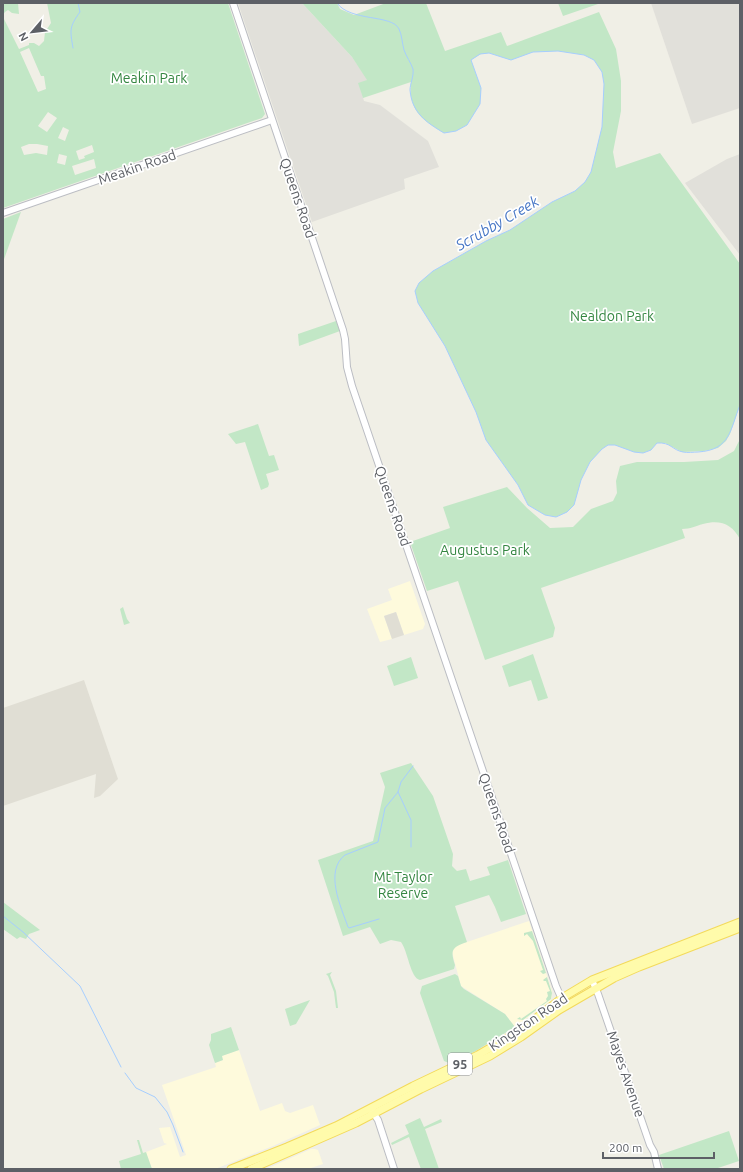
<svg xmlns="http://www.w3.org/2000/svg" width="743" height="1172" viewBox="0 0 743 1172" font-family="Ubuntu,sans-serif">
<rect width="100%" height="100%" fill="#f0efe6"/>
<g fill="#fefadc">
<polygon points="410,581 425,624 423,629 404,635 396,612 384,616 392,639 380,642 367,609 392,600 388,589"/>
<polygon points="529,921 552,991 552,997 550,1001 515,1027 505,1014 461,986 452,952 455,946"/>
<polygon points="239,1050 260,1111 282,1103 285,1111 290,1113 313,1105 320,1125 273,1146 215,1169 152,1169 146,1152 167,1144 164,1143 159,1128 170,1127 180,1157 186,1155 162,1085 216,1067 215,1063 223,1060 221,1056"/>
<polygon points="311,1149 315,1149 318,1150 323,1164 308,1169 266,1169"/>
</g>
<g fill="#e1e0da">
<polygon points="238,3 302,3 352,57 368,80 359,84 364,101 380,105 428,141 439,167 404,179 405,189 312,222"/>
<polygon points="651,3 740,3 740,108 692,124"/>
<polygon points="740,154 740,255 685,183 727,159"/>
</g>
<g fill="#e0ded4">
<polygon points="396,612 404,635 392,639 384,616"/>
<polygon points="84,680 118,779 100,796 94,798 96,774 3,806 3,708"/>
</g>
<g fill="#c2e7c6" fill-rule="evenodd">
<polygon points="3,3 18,3 19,14 12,13 8,10 5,12 3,15"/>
<path d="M 47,3 L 228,3 L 265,114 L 262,118 L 3,208 L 3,17 L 19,49 L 29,45 L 29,43 L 34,43 L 39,46 L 44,41 L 45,32 L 51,23 ZM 29,48 L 41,76 L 44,76 L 46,89 L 38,92 L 20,52 ZM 48,112 L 57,118 L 47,132 L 38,126 ZM 63,127 L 69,130 L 65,141 L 58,138 ZM 29,144 L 37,144 L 48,146 L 47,155 L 36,153 L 24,155 L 21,147 ZM 92,145 L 94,152 L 84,156 L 85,158 L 79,160 L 76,151 ZM 59,154 L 67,156 L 65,165 L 57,163 ZM 94,159 L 96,168 L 75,175 L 72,166 Z"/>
<path d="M 302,3 L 337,3 L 340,9 L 354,15 L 386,3 L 426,3 L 445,51 L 501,32 L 507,46 L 599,12 L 616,49 L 621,81 L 621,111 L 613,152 L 616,168 L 660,153 L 740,264 L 740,405 L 730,434 L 726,441 L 718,448 L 704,451 L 682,452 L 665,443 L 657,443 L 651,450 L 643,453 L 634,452 L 615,445 L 608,445 L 602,449 L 590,462 L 581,480 L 574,505 L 567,512 L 556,517 L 545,515 L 528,505 L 518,485 L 486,440 L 476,412 L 445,346 L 418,303 L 415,291 L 419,283 L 433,271 L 486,241 L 510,230 L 552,202 L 575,191 L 585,182 L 591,172 L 602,127 L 604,84 L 602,72 L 594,60 L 584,55 L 558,51 L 533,52 L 511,60 L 489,53 L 481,54 L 471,60 L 481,88 L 480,104 L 467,125 L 456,131 L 444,133 C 422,120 408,110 411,82 L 363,98 L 358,83 L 367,80 L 352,57 Z"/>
<polygon points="558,3 601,3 563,16"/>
<polygon points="21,212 3,262 3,219"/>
<polygon points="336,321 340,331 299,346 298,334"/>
<polygon points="258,424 269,456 274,455 279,470 266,474 269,484 268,487 261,490 245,442 236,444 228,434"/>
<path d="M 740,439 L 740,539 C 732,524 720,519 703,524 C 695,526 691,529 682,529 L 685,538 L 541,588 L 555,628 L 553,637 L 485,660 L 458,581 L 427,591 L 410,542 L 450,528 L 443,507 L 507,487 L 527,508 L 550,528 L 573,527 L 591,509 L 613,501 L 617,493 L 616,481 L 620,466 L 637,462 L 684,462 L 718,460 L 734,451 Z"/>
<polygon points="123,607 127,619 130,623 124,625 120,609"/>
<polygon points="533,654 548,698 538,701 531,680 509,687 502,666"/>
<polygon points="411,657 418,678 394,686 387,666"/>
<path d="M 411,763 L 433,796 L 453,854 L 452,866 L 457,871 L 466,869 L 470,881 L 490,875 L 487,867 L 508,860 L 526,914 L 501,922 L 495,907 L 489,895 L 455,906 L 467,942 C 452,947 450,950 455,965 L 454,969 L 420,980 C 410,978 408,951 401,942 L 391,940 L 380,944 L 370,927 L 343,936 L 318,860 L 373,841 L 385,787 L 380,773 Z"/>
<polygon points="3,902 40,930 29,934 26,939 20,937 17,939 3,929"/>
<polygon points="532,931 546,973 543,974 540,971 543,970 533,941 527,934 524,936 524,933"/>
<polygon points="332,972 330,975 336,991 338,1008 336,1008 334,992 328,976 326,974"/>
<polygon points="455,974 458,976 461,986 464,989 505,1014 515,1027 474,1052 449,1063 444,1061 420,993 422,986"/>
<polygon points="547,977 552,993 551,999 523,1020 517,1019 520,1017 521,1019 547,1001 546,999 548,996 547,992 550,991 546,981 544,981 543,980"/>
<polygon points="310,1000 296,1024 290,1026 285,1009"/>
<polygon points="231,1027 239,1050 222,1056 223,1060 215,1063 209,1045 211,1040 211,1034"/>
<polygon points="420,1118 424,1127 441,1119 442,1122 425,1129 439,1169 421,1169 409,1137 392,1145 391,1143 409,1134 405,1125"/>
<polygon points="729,1131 739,1161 715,1169 664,1169 659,1155"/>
<polygon points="137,1140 139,1140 143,1153 146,1152 152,1169 121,1169 119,1161 141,1154"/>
</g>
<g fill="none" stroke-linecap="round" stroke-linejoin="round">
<g stroke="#a6ceff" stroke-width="1">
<path d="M 337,3 C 350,22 392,14 399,29 C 402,35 402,43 404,50 C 406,56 411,63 413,69 C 414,76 410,84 410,90 C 412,113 426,122 444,133 L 456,131 L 467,125 L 480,104 L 481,88 L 471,60 L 480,54 L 489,53 L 511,60 L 533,52 L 558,51 L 584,55 L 594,60 L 602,72 L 604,84 L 602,127 L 591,172 L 585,182 L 575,191 L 552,202 L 510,230 L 486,241 L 433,271 L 419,283 L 415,291 L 418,303 L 445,346 L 476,412 L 486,440 L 518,485 L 528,505 L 545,515 L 556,517 L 567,512 L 574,505 L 581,480 L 590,462 L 602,449 L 608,445 L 615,445 L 634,452 L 643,453 L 651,450 L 657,443 C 671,442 672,450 683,452 C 687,453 694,452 698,452 C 731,450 730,429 740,405"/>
<path d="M 73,48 C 70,30 69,27 80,12 L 78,3"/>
<polyline points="398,792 411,820 411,847"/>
<polyline points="3,916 23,932 80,986 121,1067"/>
<path d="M 379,919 L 349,928 L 348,927 C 341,907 324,871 345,855 L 378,842 L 385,808 L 398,792 L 401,782 L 413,766"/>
<polyline points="125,1073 136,1088 155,1097 167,1112 173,1125 183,1152"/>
</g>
<defs>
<g id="secondary">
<polyline points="233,3 343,330 345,339 347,367 352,386 556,986 560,995 567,1005"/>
<polyline points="3,213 272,120"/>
<polyline points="592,980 598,994 650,1145 654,1152 658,1169"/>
<polyline points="372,1111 378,1120 394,1169"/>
</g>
<g id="primary">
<polyline points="231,1169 287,1147 336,1126 413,1086 478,1055 521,1030 562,998 592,980 740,922"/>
<polyline points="251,1169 356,1123 421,1089 490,1056 521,1037 559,1010 614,978 639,967 740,928"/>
</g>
</defs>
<use href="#secondary" stroke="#bbbdc3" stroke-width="8"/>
<use href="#primary" stroke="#f3da5b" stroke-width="9"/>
<use href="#secondary" stroke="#fff" stroke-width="6"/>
<use href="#primary" stroke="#fffbab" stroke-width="7"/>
</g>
<g text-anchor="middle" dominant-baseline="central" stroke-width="3.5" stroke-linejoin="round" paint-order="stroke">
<rect fill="#fff" stroke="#8e9094" stroke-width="1" x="448" y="1053" width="24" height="22" rx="3"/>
<g font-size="13" font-weight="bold" fill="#5d6066">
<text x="460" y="1064">95</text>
</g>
<g font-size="14" fill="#348641" stroke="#fff">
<text x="149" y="78">Meakin Park</text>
<text x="612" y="316">Nealdon Park</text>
<text x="485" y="550">Augustus Park</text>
<text x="403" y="877">Mt Taylor<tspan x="403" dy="16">Reserve</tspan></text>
</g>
<g font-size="14" fill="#5d6066" stroke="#fff">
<text transform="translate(137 167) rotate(-19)">Meakin Road</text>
<text transform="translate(298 198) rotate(71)">Queens Road</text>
<text transform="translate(393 506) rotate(71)">Queens Road</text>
<text transform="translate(497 813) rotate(71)">Queens Road</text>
<text transform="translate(528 1022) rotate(-34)">Kingston Road</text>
<text transform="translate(626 1074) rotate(71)">Mayes Avenue</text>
</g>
<g font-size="15" font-style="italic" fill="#4676c5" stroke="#fff">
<text transform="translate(497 223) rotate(-30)">Scrubby Creek</text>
</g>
</g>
<rect width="743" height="1172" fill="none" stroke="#5d6066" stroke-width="8"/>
<g transform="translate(32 32) rotate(242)" stroke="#ffffff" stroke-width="3" paint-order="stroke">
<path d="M0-3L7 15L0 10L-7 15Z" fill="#5d6066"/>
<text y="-6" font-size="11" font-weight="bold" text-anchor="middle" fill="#5d6066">N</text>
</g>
<path d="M603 1152v6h111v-6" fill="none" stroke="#5d6066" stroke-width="2"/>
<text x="609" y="1152" font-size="12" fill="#5d6066" stroke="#ffffff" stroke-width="3" paint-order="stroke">200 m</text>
</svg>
